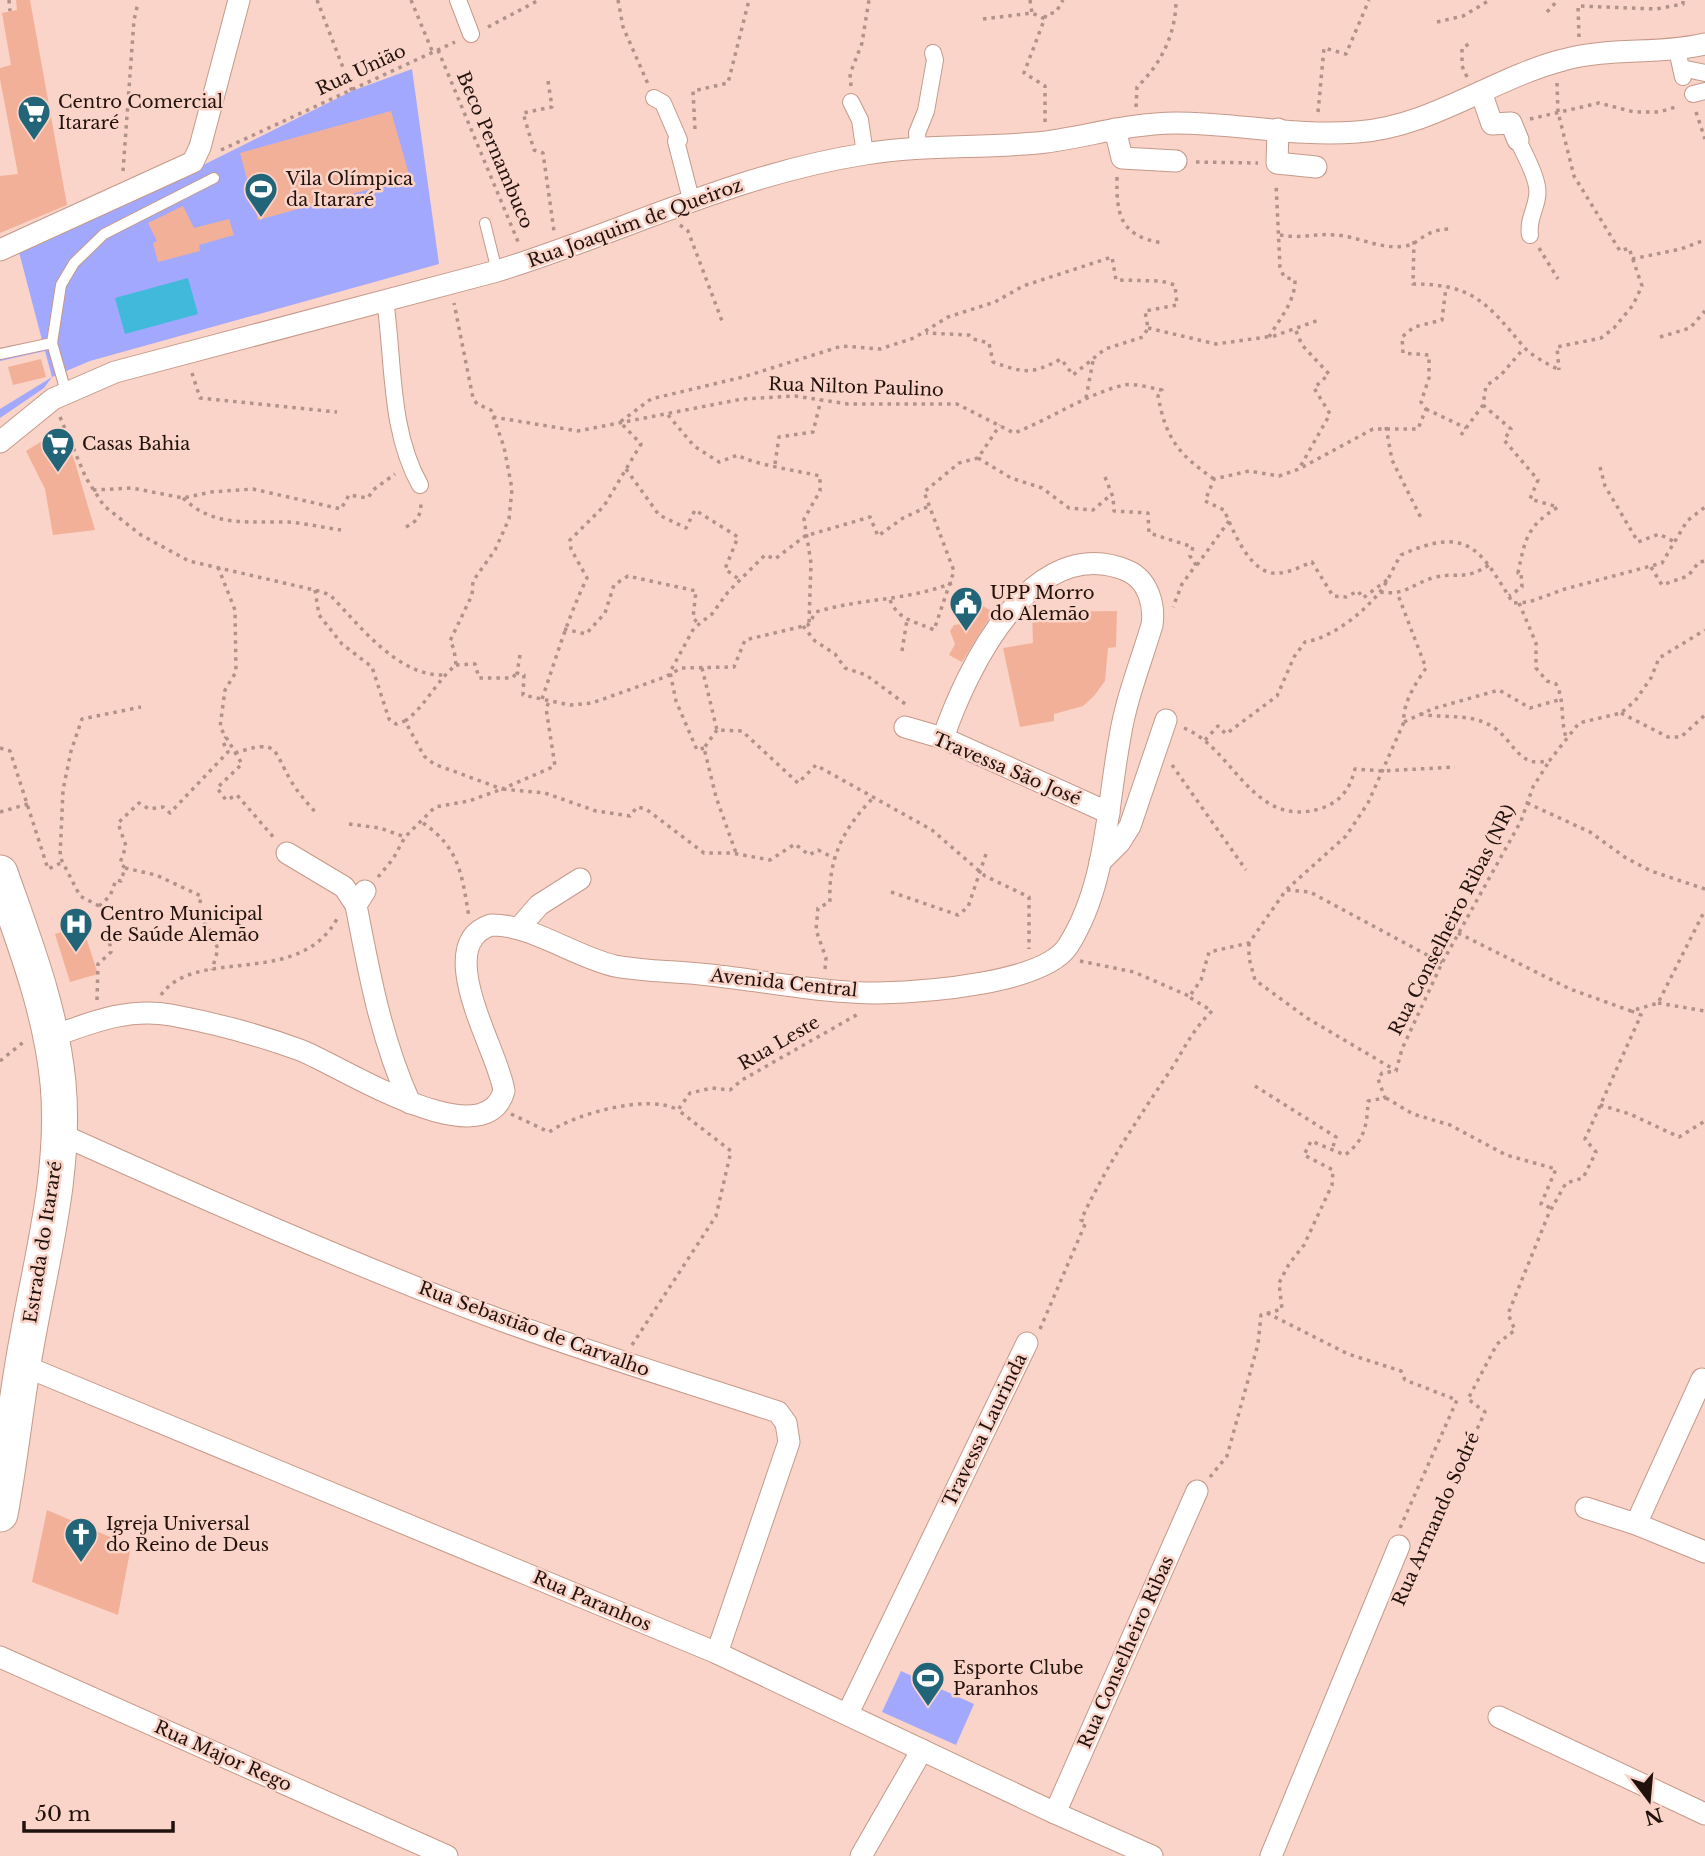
<svg xmlns="http://www.w3.org/2000/svg" width="1705" height="1856" viewBox="0 0 1705 1856" font-family="'Libre Baskerville',serif">
<rect width="100%" height="100%" fill="#fad4c8"/>
<g fill="#a2a8fe">
<polygon points="412,69 439,264 90,361 52,377 44,388 0,418 0,409 52,377 45,351 0,361 0,349 42,340 19,252 161,186 352,91"/>
<polygon points="901,1671 974,1704 956,1745 882,1712"/>
</g>
<polygon fill="#40b9da" points="188,278 198,314 125,334 115,298"/>
<g fill="#f3b098">
<polygon points="16,0 30,0 67,205 0,233 0,176 18,174 0,79 0,68 11,65 2,13 17,10"/>
<polygon points="391,111 410,178 258,220 240,153"/>
<polygon points="183,206 194,228 229,219 234,235 199,245 200,251 158,262 153,243 157,241 148,223"/>
<polygon points="41,359 46,377 13,385 8,367"/>
<polygon points="61,429 74,459 95,530 53,535 45,489 26,451"/>
<polygon points="978,603 993,612 962,662 949,655 955,644 950,631 954,625 967,623"/>
<polygon points="1117,611 1116,647 1108,648 1105,681 1094,696 1083,706 1054,714 1054,721 1020,727 1003,648 1033,643 1032,612"/>
<polygon points="82,925 98,974 70,982 55,934"/>
<polygon points="47,1510 131,1546 118,1615 32,1582"/>
</g>
<g fill="none" stroke-linecap="round" stroke-linejoin="round">
<defs>
<g id="service">
<polyline points="485,223 497,271"/>
<polyline points="0,354 52,343"/>
<polyline points="66,392 52,343 61,285 74,263 104,234 214,178"/>
</g>
<g id="pedestrian">
<polyline points="458,0 471,34"/>
<polyline points="1677,50 1683,77"/>
<polyline points="1681,68 1705,73"/>
<polyline points="1693,94 1705,91"/>
<polyline points="654,98 663,103 679,140 676,141 691,199"/>
<polyline points="851,102 860,120 865,154"/>
<path d="M 1518,140 C 1524,154 1535,172 1537,187 C 1540,204 1527,217 1530,235"/>
<polyline points="918,146 917,133 926,111 935,60 933,53"/>
<path d="M 385,300 C 394,361 389,430 420,485"/>
</g>
<g id="minor">
<polyline points="1481,92 1492,124 1511,123 1518,140"/>
<polyline points="1115,129 1122,158 1176,161"/>
<polyline points="1278,129 1277,163 1316,167"/>
<polyline points="0,250 193,162 200,147 239,0"/>
<path d="M 0,442 L 53,399 L 115,372 L 497,271 C 620,233 736,174 865,154 C 925,144 986,149 1046,142 C 1089,136 1132,123 1176,123 C 1236,123 1297,137 1357,132 C 1431,127 1493,78 1563,60 C 1609,47 1658,55 1705,44"/>
<polyline points="905,727 943,738 1109,813"/>
<polyline points="287,853 344,887 356,905"/>
<polyline points="1100,862 1120,842 1130,826 1166,720"/>
<path d="M 365,891 L 356,905 C 369,973 381,1039 410,1103"/>
<polyline points="519,928 539,905 580,879"/>
<path d="M 51,1037 C 90,1023 128,1007 171,1015 C 214,1023 259,1035 300,1050 C 336,1063 484,1161 504,1091 C 500,1054 430,945 491,925 C 531,924 575,957 615,966 C 647,972 678,971 710,975 C 765,981 822,993 878,993 C 923,992 1043,984 1068,946 C 1107,885 1107,806 1120,737 C 1126,699 1141,662 1152,625 C 1155,605 1148,580 1128,571 C 1033,530 967,668 943,738"/>
<path d="M 58,1133 C 200,1197 342,1260 487,1315 C 583,1351 681,1380 778,1412 L 786,1423 L 789,1442 L 717,1653"/>
<polyline points="22,1365 717,1653 1055,1813 1152,1856"/>
<polyline points="1586,1508 1636,1524 1705,1552"/>
<polyline points="1636,1524 1702,1379"/>
<polyline points="0,1657 447,1856"/>
<polyline points="848,1713 1027,1343"/>
<polyline points="1499,1717 1705,1814"/>
<polyline points="1055,1813 1197,1491"/>
<polyline points="861,1856 922,1750"/>
<polyline points="1271,1856 1399,1546"/>
</g>
<path id="primary" d="M 0,873 C 24,941 51,1010 58,1083 C 66,1170 42,1256 27,1341 C 16,1398 11,1456 0,1514"/>
</defs>
<use href="#service" stroke="#c5998a" stroke-width="12"/>
<use href="#pedestrian" stroke="#c5998a" stroke-width="18"/>
<use href="#minor" stroke="#c5998a" stroke-width="23"/>
<use href="#primary" stroke="#c5998a" stroke-width="37"/>
<g stroke="#b19289" stroke-width="3.5" stroke-dasharray="3.5 5" stroke-linecap="butt">
<polyline points="9,0 10,11"/>
<polyline points="317,0 352,91"/>
<polyline points="411,0 433,53"/>
<polyline points="618,0 623,27 648,84"/>
<polyline points="1030,0 1032,13"/>
<polyline points="1547,12 1558,0"/>
<polyline points="983,19 1032,13 1045,19"/>
<polyline points="1437,22 1463,16 1490,0"/>
<polyline points="488,27 539,0"/>
<polyline points="1579,37 1578,6 1656,9 1683,4 1683,0"/>
<polyline points="438,50 519,244"/>
<polyline points="1467,77 1462,66 1462,48 1469,44"/>
<polyline points="548,81 552,107 523,113 534,150 543,153 554,231"/>
<polyline points="1557,83 1558,112 1574,176 1620,251 1629,248 1642,286 1633,305 1614,328 1601,338 1557,347 1559,370"/>
<polyline points="851,86 850,74 862,43 869,0"/>
<path d="M 1136,107 L 1137,87 C 1161,64 1176,34 1176,0"/>
<polyline points="1318,112 1324,48 1346,54 1369,0"/>
<polyline points="1696,112 1705,139"/>
<polyline points="1530,119 1599,103 1634,112 1659,112 1679,106"/>
<polyline points="1045,122 1045,86 1024,73 1046,15 1056,12 1063,0"/>
<polyline points="695,129 693,91 728,83 749,0"/>
<polyline points="221,150 455,42"/>
<polyline points="1196,162 1258,163"/>
<polyline points="123,171 134,20 138,3"/>
<path d="M 1117,177 C 1116,216 1121,236 1162,243"/>
<polyline points="680,225 688,231 722,321"/>
<path d="M 1280,235 C 1299,239 1316,233 1335,235 C 1358,236 1380,250 1405,246 C 1420,244 1423,230 1449,229"/>
<path d="M 1414,241 L 1413,284 C 1473,284 1487,303 1523,346 C 1530,355 1548,364 1559,370"/>
<polyline points="1539,248 1558,279"/>
<polyline points="1632,259 1681,249 1705,240"/>
<polyline points="1148,328 1216,344 1274,336 1319,320"/>
<polyline points="1296,331 1302,345 1329,374 1314,388 1330,414 1300,467"/>
<path d="M 1269,337 C 1280,318 1295,302 1295,280 L 1284,277 L 1280,267 L 1276,183"/>
<polyline points="1660,337 1690,328 1705,311"/>
<polyline points="192,373 200,398 337,412"/>
<polyline points="1086,398 1093,361"/>
<path d="M 1483,405 L 1511,429 L 1504,440 L 1538,480 L 1530,499 L 1558,507 C 1527,526 1525,539 1518,573 L 1521,573 L 1522,587 L 1509,596"/>
<polyline points="1426,409 1466,428"/>
<path d="M 668,415 L 694,446 L 719,462 L 738,455 C 751,464 799,471 820,476 L 820,491 L 804,519 L 811,563 L 809,623"/>
<path d="M 60,417 L 86,478 L 104,506 L 141,535 L 189,561 L 323,592 L 331,596 C 360,626 398,676 443,675"/>
<path d="M 493,417 L 578,431 L 742,399 L 795,396 L 848,404 L 957,404 L 1014,433 C 1051,419 1086,394 1124,385 C 1136,383 1150,388 1162,390 L 1158,396 C 1166,439 1179,455 1214,479"/>
<polyline points="1386,427 1392,460 1421,518"/>
<polyline points="1461,435 1483,405 1486,386 1501,375 1524,348"/>
<polyline points="978,458 1011,478 1042,488 1069,508 1093,510 1112,494"/>
<polyline points="775,464 779,437 813,432 821,400"/>
<polyline points="1600,467 1605,486 1638,542 1659,534 1673,541"/>
<polyline points="626,469 659,515 686,528 695,510 738,537 725,569 740,580"/>
<polyline points="1105,477 1113,497 1114,511 1148,513 1149,533 1193,547 1190,556 1196,565 1182,584 1173,607"/>
<polyline points="93,490 132,488 183,498 211,492 253,489 341,509 349,495 368,498 373,490 395,474"/>
<path d="M 183,498 C 210,524 239,522 275,522 C 297,521 319,527 341,530"/>
<path d="M 406,527 C 418,521 421,515 421,501"/>
<polyline points="1197,565 1229,521"/>
<polyline points="218,567 235,610 236,672 225,690 220,727 242,764 217,788 226,800 237,795 275,839"/>
<polyline points="1651,567 1662,585 1688,576 1699,562 1705,561"/>
<path d="M 1387,580 L 1363,598 L 1358,591 L 1346,597 L 1333,596 L 1312,562 C 1302,566 1291,572 1280,573 C 1251,578 1233,530 1224,510 L 1205,501 L 1214,479 L 1249,471 L 1279,476 L 1299,469 L 1373,429 L 1418,429 L 1426,409 L 1421,402 L 1429,378 L 1429,355 L 1403,353 L 1402,337 L 1414,327 L 1442,320 L 1446,287"/>
<polyline points="315,590 319,615 342,644 372,667 389,719 396,724 405,721 424,756 434,764 502,789 555,766 546,708 549,702"/>
<path d="M 1380,592 C 1407,596 1412,583 1436,577 C 1460,572 1464,581 1489,565"/>
<path d="M 890,600 C 899,621 915,621 934,630 L 954,571 L 924,492 L 959,463 L 978,458 L 1000,425"/>
<path d="M 1519,603 L 1536,643 L 1536,668 L 1547,681 L 1556,684 C 1565,700 1560,719 1566,737"/>
<polyline points="803,626 815,641 835,654 845,668 866,675 908,706"/>
<polyline points="564,629 586,634 605,613 614,585 628,576 696,591 693,618 699,624"/>
<polyline points="902,651 907,620"/>
<path d="M 520,655 L 517,673 L 524,675 L 523,695 L 570,705 L 592,703 L 665,677 L 681,668 L 734,667 L 745,640 L 808,625 L 816,612 C 861,598 907,601 952,583"/>
<polyline points="456,665 475,664 479,678 512,678 517,673"/>
<polyline points="702,668 717,730 742,731 798,783 816,765 821,768 932,830 985,876 1029,897 1029,949"/>
<path d="M 542,699 C 556,658 568,617 587,578 L 571,549 L 570,540 L 604,506 L 641,444 L 620,422 L 651,399 L 743,377 L 842,346 L 880,349 L 914,338 L 948,317 L 995,302 L 1023,286 L 1112,257 L 1116,280 L 1161,281 L 1175,285 L 1177,305 L 1145,311 L 1148,328 L 1143,337 L 1105,349 L 1073,375 L 1061,359 C 1031,375 1024,373 993,362 L 989,343 L 973,339 L 969,335 L 926,333"/>
<polyline points="1621,713 1668,737 1681,737 1705,715"/>
<path d="M 1420,714 C 1446,719 1473,712 1496,729 C 1514,742 1520,770 1550,760 L 1579,723 L 1621,713 L 1635,701 L 1651,678 L 1659,658 L 1705,630"/>
<path d="M 405,721 C 426,706 436,681 456,665 L 454,649 L 450,641 L 472,595 L 473,581 L 495,550 L 509,519 L 512,489 L 504,447 L 491,410 L 477,404 L 473,398 L 454,303"/>
<polyline points="1404,722 1432,709 1499,690 1530,708 1562,699"/>
<path d="M 1184,728 C 1234,748 1253,831 1322,808 C 1342,801 1350,788 1355,769 L 1382,771 L 1455,767"/>
<polyline points="717,730 704,748 716,797 736,853"/>
<path d="M 1205,740 L 1218,726 L 1226,734 L 1277,696 L 1294,657 L 1305,642 C 1331,638 1362,614 1379,593 C 1388,582 1393,567 1401,555 C 1468,525 1479,548 1513,603 L 1529,602 L 1565,589 L 1662,563 L 1687,521 L 1705,507"/>
<polyline points="0,748 10,751 48,869 63,862"/>
<polyline points="704,748 697,750 676,701 670,672 694,628 712,614 728,592 765,555 775,559 805,536 870,517 878,536 903,518 929,506"/>
<path d="M 235,753 C 279,739 272,748 291,781 C 299,794 308,804 318,815"/>
<polyline points="1172,765 1246,870"/>
<polyline points="1527,803 1590,832 1626,858 1651,871 1705,889"/>
<polyline points="0,812 28,804"/>
<path d="M 423,823 C 460,848 462,876 469,917"/>
<polyline points="349,824 380,828 405,837"/>
<polyline points="125,868 156,875 201,896 198,916 209,928 218,949 212,970"/>
<polyline points="378,877 393,859 405,837 435,807 469,801 502,789 545,793 596,811 630,816 637,807 646,809 704,853 732,853 770,860 795,844 809,855 818,850 834,858"/>
<polyline points="1287,890 1310,892 1442,963"/>
<polyline points="891,892 958,915 968,907 986,854"/>
<polyline points="99,906 80,896 60,857 63,790 71,751 82,719 141,707"/>
<polyline points="1458,933 1570,989 1631,1011"/>
<polyline points="1249,943 1249,958 1255,980 1307,1018 1395,1070"/>
<polyline points="1080,961 1134,972 1189,996"/>
<path d="M 825,969 L 826,958 L 816,930 L 818,908 L 830,902 C 828,859 843,829 872,799"/>
<path d="M 161,995 C 196,945 300,990 338,917"/>
<polyline points="97,1000 98,964 111,952 106,917 99,906 110,896 116,880 121,881 125,868 120,863 126,846 118,823 139,803 149,809 163,807 170,813 228,752 223,742 226,737"/>
<polyline points="1658,1003 1705,1011"/>
<polyline points="0,1061 26,1040"/>
<polyline points="1255,1086 1336,1137 1332,1150"/>
<polyline points="1386,1098 1413,1114 1450,1125 1506,1155 1556,1169 1541,1204 1551,1208"/>
<polyline points="1600,1105 1630,1114 1679,1137 1705,1121"/>
<path d="M 511,1114 L 549,1132 C 575,1114 649,1093 678,1110 L 690,1093 L 712,1088 L 730,1090 L 742,1080 L 860,1013"/>
<polyline points="1267,1313 1348,1354 1401,1371 1405,1380 1457,1400 1400,1528"/>
<path d="M 1040,1329 L 1086,1222 L 1081,1220 C 1106,1166 1139,1117 1172,1068 C 1185,1047 1194,1028 1212,1011 L 1189,997 L 1201,980 L 1209,952 L 1249,943 L 1286,890 L 1346,836 L 1368,803 L 1404,722 C 1402,704 1416,683 1426,668 L 1398,595"/>
<polyline points="632,1345 716,1216 731,1151 678,1110"/>
<path d="M 1210,1477 L 1227,1456 L 1258,1344 L 1261,1315 L 1282,1309 L 1279,1283 L 1289,1264 L 1304,1245 L 1332,1185 L 1333,1170 L 1304,1155 L 1311,1141 L 1345,1155 C 1365,1140 1367,1125 1368,1101 L 1385,1098 L 1378,1079 L 1382,1073 L 1396,1071 L 1402,1049 L 1442,963 L 1521,821 L 1533,787 L 1550,760"/>
<polyline points="1420,1552 1485,1412 1468,1399 1497,1344 1515,1330 1508,1314 1549,1213 1566,1183 1583,1178 1596,1152 1585,1139 1641,1015 1631,1011 1658,1003 1705,910"/>
</g>
<use href="#service" stroke="#fff" stroke-width="10"/>
<use href="#pedestrian" stroke="#fff" stroke-width="16"/>
<use href="#minor" stroke="#fff" stroke-width="21"/>
<use href="#primary" stroke="#fff" stroke-width="35"/>
</g>
<defs>
<symbol id="supermarket-pin" viewBox="-11 -11 22 30"><path d="M0 17L-7.5 6A9.5 9.5 0 1 1 7.5 6Z" fill="#236578" stroke="#fad4c8"/><path d="M-6-5.5h2.5l.6 2H6L4.5 2H-2.5L-4.4-4H-6ZM-1.5 3.2a1.3 1.3 0 1 0 .1 0ZM3 3.2a1.3 1.3 0 1 0 .1 0Z" fill="#fff"/></symbol>
<symbol id="stadium-pin" viewBox="-11 -11 22 30"><path d="M0 17L-7.5 6A9.5 9.5 0 1 1 7.5 6Z" fill="#236578" stroke="#fad4c8"/><path d="M0-5a6.5 5 0 1 0 0 10a6.5 5 0 1 0 0-10ZM-3.5-1.8h7v3.6h-7Z" fill="#fff"/></symbol>
<symbol id="civic-pin" viewBox="-11 -11 22 30"><path d="M0 17L-7.5 6A9.5 9.5 0 1 1 7.5 6Z" fill="#236578" stroke="#fad4c8"/><path d="M-.6-6.5H3V-4.5H.6V-3L4-1V1h2V6H-6V1h2V-1L-.6-3ZM-1.2 2.5V6h2.4V2.5Z" fill="#fff"/></symbol>
<symbol id="hospital-pin" viewBox="-11 -11 22 30"><path d="M0 17L-7.5 6A9.5 9.5 0 1 1 7.5 6Z" fill="#236578" stroke="#fad4c8"/><path d="M-5-5h3v3.5h4V-5h3V5h-3V1.5h-4V5h-3Z" fill="#fff"/></symbol>
<symbol id="church-pin" viewBox="-11 -11 22 30"><path d="M0 17L-7.5 6A9.5 9.5 0 1 1 7.5 6Z" fill="#236578" stroke="#fad4c8"/><path d="M-1.2-6h2.4v3.5h3.3v2.4h-3.3V6h-2.4V-.1h-3.3v-2.4h3.3Z" fill="#fff"/></symbol>
</defs>
<g fill-rule="evenodd">
<use href="#supermarket-pin" x="15" y="93" width="38" height="52"/>
<use href="#stadium-pin" x="242" y="170" width="38" height="52"/>
<use href="#supermarket-pin" x="39" y="425" width="38" height="52"/>
<use href="#civic-pin" x="947" y="584" width="38" height="52"/>
<use href="#hospital-pin" x="57" y="905" width="38" height="52"/>
<use href="#church-pin" x="62" y="1515" width="38" height="52"/>
<use href="#stadium-pin" x="909" y="1659" width="38" height="52"/>
</g>
<g text-anchor="middle" dominant-baseline="central" stroke-width="5" stroke-linejoin="round" paint-order="stroke">
<g font-size="18" fill="#22120d" stroke="#fad4c8">
<text transform="translate(361 70) rotate(-25)">Rua União</text>
<text transform="translate(495 150) rotate(67)">Beco Pernambuco</text>
<text transform="translate(635 223) rotate(-20)">Rua Joaquim de Queiroz</text>
<text transform="translate(856 387) rotate(2)">Rua Nilton Paulino</text>
<text transform="translate(1007 769) rotate(23)">Travessa São José</text>
<text transform="translate(1452 920) rotate(-63)">Rua Conselheiro Ribas (NR)</text>
<text transform="translate(784 983) rotate(6)">Avenida Central</text>
<text transform="translate(779 1043) rotate(-30)">Rua Leste</text>
<text transform="translate(43 1242) rotate(-81)">Estrada do Itararé</text>
<text transform="translate(534 1329) rotate(20)">Rua Sebastião de Carvalho</text>
<text transform="translate(985 1430) rotate(-64)">Travessa Laurinda</text>
<text transform="translate(1436 1519) rotate(-66)">Rua Armando Sodré</text>
<text transform="translate(592 1601) rotate(23)">Rua Paranhos</text>
<text transform="translate(1126 1652) rotate(-66)">Rua Conselheiro Ribas</text>
<text transform="translate(223 1756) rotate(24)">Rua Major Rego</text>
</g>
<g font-size="18" fill="#22120d" stroke="#fad4c8" text-anchor="start">
<text x="58" y="102">Centro Comercial<tspan x="58" dy="21">Itararé</tspan></text>
<text x="286" y="179">Vila Olímpica<tspan x="286" dy="21">da Itararé</tspan></text>
<text x="82" y="444">Casas Bahia</text>
<text x="990" y="593">UPP Morro<tspan x="990" dy="21">do Alemão</tspan></text>
<text x="100" y="914">Centro Municipal<tspan x="100" dy="21">de Saúde Alemão</tspan></text>
<text x="106" y="1524">Igreja Universal<tspan x="106" dy="21">do Reino de Deus</tspan></text>
<text x="953" y="1668">Esporte Clube<tspan x="953" dy="21">Paranhos</tspan></text>
</g>
</g>
<g transform="translate(1649 1800) rotate(164)" stroke="#fad4c8" stroke-width="5" paint-order="stroke">
<path d="M0-5L12 26L0 18L-12 26Z" fill="#22120d"/>
<text y="-10" font-size="19" font-weight="bold" text-anchor="middle" fill="#22120d">N</text>
</g>
<path d="M24 1821v10h149v-10" fill="none" stroke="#22120d" stroke-width="3.5"/>
<text x="35" y="1821" font-size="21" fill="#22120d" stroke="#fad4c8" stroke-width="5" paint-order="stroke">50 m</text>
</svg>
